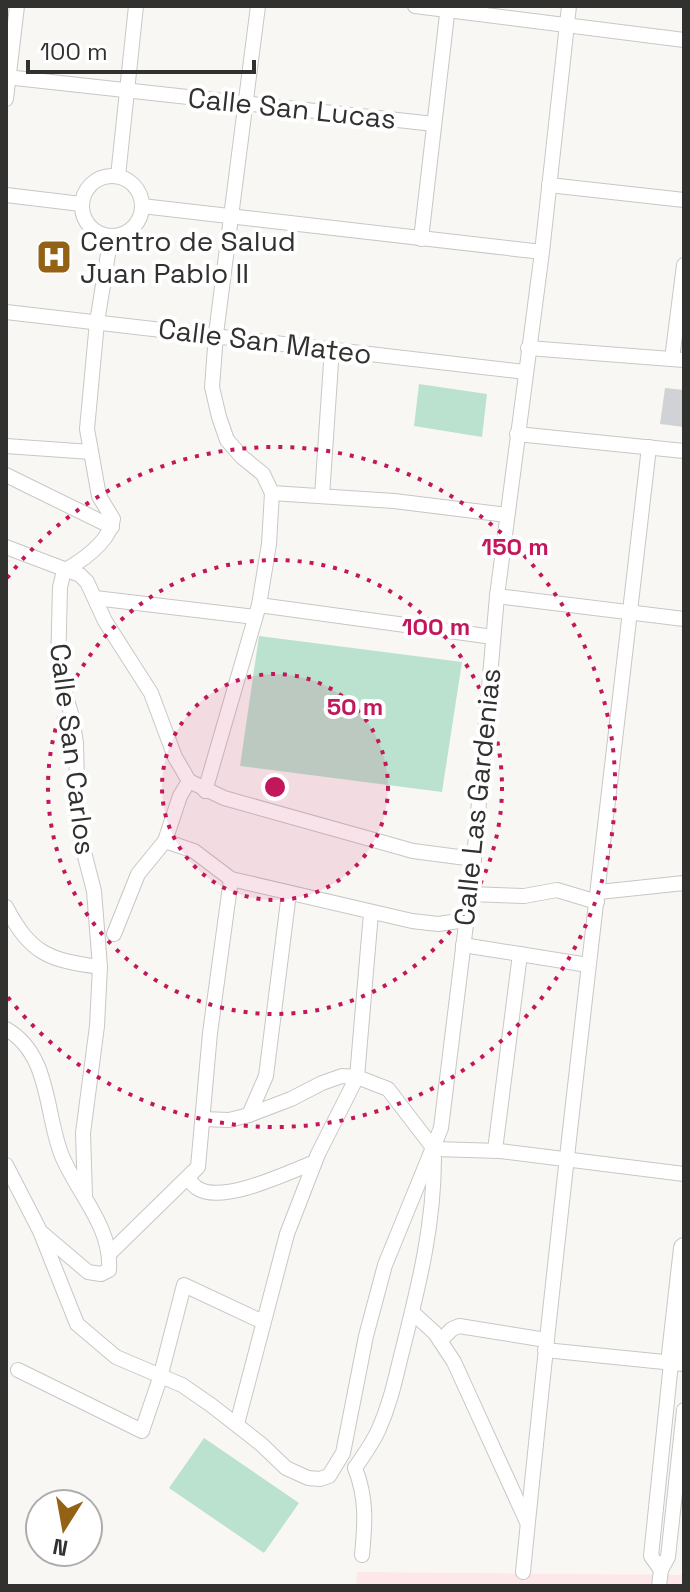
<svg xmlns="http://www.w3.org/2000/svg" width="690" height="1592" viewBox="0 0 690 1592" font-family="'Space Grotesk',sans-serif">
<rect width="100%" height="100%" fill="#f9f7f4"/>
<polygon fill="#fde7e8" points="357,1572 684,1575 684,1586 356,1586"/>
<g fill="#bbe2ce">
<polygon points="419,384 487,394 482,437 414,426"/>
<polygon points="259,636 462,662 442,792 240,766"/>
<polygon points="204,1438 299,1503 264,1553 169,1488"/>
</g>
<polygon fill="#d1d2d5" points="665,388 684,390 684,427 660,424"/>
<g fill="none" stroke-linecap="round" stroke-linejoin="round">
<defs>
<g id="street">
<polyline points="415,6 684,40"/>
<polyline points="6,77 434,124"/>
<polyline points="6,99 17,6"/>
<circle cx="112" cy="206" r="30"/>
<polyline points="118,176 136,6"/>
<polyline points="549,185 684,200"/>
<polyline points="6,195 81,204"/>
<polyline points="142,206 542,252"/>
<polyline points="421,239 448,6"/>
<polyline points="6,312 525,372"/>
<polyline points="528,348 684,360"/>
<polyline points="672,359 684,265"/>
<polyline points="517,434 684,451"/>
<polyline points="6,446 91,452"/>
<polyline points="6,475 112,527"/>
<polyline points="272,493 394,501 507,515"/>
<polyline points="322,496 332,348"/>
<polyline points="6,547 80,575 87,582 105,621 151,693 175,757 189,781 224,798 413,851 474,859"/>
<polyline points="497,596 684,619"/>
<polyline points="95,598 255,617"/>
<polyline points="259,605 493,637"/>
<polyline points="205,791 259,605 269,544 272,493 263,474 242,457 227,440 219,417 212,387 216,334 258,6"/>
<polyline points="165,841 194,851 231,879 412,921 438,924 466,920"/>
<polyline points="599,892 684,883"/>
<polyline points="469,894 524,896 557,890 597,902"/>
<path d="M 6,907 C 31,954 48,960 100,967"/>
<polyline points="114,934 138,874 165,841 180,796 189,781"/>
<polyline points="463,945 588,965"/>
<path d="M 6,1029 C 51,1054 45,1115 62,1156 C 78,1194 112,1227 109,1270 L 101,1274 L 88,1272 L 42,1233"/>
<polyline points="249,1115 266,1076 289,893"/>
<polyline points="203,1119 229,1120 249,1115 291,1099 322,1083 342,1076 357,1077 388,1089 434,1149 500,1151 684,1174"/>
<polyline points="495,1150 520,954"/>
<polyline points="6,1165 40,1231 77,1324 116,1357 182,1385 211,1405 261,1444 286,1468 308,1478 320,1479 329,1476 343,1453 366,1336 385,1265 441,1128 474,859 497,596 542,252 569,6"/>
<path d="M 188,1179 C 191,1182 194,1186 197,1188 C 222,1205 289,1172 315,1162"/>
<path d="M 85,1195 L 83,1133 L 97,1026 L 100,967 L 94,891 L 78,829 L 76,743 L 72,717 L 58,669 L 60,587 L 64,571 C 83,560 110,542 113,519 L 99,496 L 87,429 L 97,322 L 111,236"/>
<polyline points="110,1253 198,1167 210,1033 231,879"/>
<polyline points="413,1313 435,1333 454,1362 527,1522"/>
<polyline points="440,1341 452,1329 459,1326 546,1340"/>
<polyline points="545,1350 684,1364"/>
<polyline points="18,1370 142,1431 160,1378 184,1285 263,1322"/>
<polyline points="237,1424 287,1234 318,1154 357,1077 371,913"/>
<path d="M 355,1468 C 363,1456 372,1444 378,1431 C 389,1407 394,1385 400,1360 C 417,1292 434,1229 434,1158"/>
<path d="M 355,1468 C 367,1498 365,1524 362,1555"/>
<polyline points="661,1570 651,1556 671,1363"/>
<path d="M 523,1572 C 560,1197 606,822 649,447"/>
<polyline points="659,1586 661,1570 668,1557 684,1410"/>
</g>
<polyline id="secondary" points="671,1363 684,1248"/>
</defs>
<use href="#street" stroke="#c9c7c5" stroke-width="16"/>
<use href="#secondary" stroke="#c9c7c5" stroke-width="22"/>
<use href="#street" stroke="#fff" stroke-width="14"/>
<use href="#secondary" stroke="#fff" stroke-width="20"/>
</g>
<circle cx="275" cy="787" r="113" fill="#c2185b" fill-opacity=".12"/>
<g fill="none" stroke="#c2185b" stroke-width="4" stroke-dasharray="4 8">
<circle cx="275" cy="787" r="113"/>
<circle cx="275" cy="787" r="227"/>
<path d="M7 578A340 340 0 1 1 7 996"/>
</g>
<defs>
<symbol id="hospital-square" viewBox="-11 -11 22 22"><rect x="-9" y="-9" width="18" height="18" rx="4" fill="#946214" stroke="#fff"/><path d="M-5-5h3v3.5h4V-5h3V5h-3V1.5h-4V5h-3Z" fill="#fff"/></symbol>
</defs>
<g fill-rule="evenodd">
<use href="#hospital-square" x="34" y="237" width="40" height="40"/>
</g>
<g text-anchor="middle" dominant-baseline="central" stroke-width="8" stroke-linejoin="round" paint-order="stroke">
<g font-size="28" fill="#313130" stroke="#fff">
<text transform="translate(292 108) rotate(6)">Calle San Lucas</text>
<text transform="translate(265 341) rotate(7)">Calle San Mateo</text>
<text transform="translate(73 749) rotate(83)">Calle San Carlos</text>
<text transform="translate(477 797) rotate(-84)">Calle Las Gardenias</text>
</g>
<g font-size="28" fill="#313130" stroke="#fff" text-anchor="start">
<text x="80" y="241">Centro de Salud<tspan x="80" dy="32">Juan Pablo II</tspan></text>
</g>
</g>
<circle cx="275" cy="787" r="12" fill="#c2185b" stroke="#fff" stroke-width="4"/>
<g font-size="24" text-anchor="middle" font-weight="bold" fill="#c2185b" stroke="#fff" stroke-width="8" stroke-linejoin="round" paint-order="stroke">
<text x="515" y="555">150 m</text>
<text x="436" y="635">100 m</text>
<text x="355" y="715">50 m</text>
</g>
<rect width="690" height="1592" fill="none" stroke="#313130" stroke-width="16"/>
<g transform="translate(64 1528) rotate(191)"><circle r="38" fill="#ffffff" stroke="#adadac" stroke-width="2"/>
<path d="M0-6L14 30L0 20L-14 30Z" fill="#946214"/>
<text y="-12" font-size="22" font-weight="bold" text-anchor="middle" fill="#313130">N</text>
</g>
<path d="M28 60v12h226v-12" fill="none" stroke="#313130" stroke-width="4"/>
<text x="40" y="60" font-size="24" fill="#313130" stroke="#ffffff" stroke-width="6" paint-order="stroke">100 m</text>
</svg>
